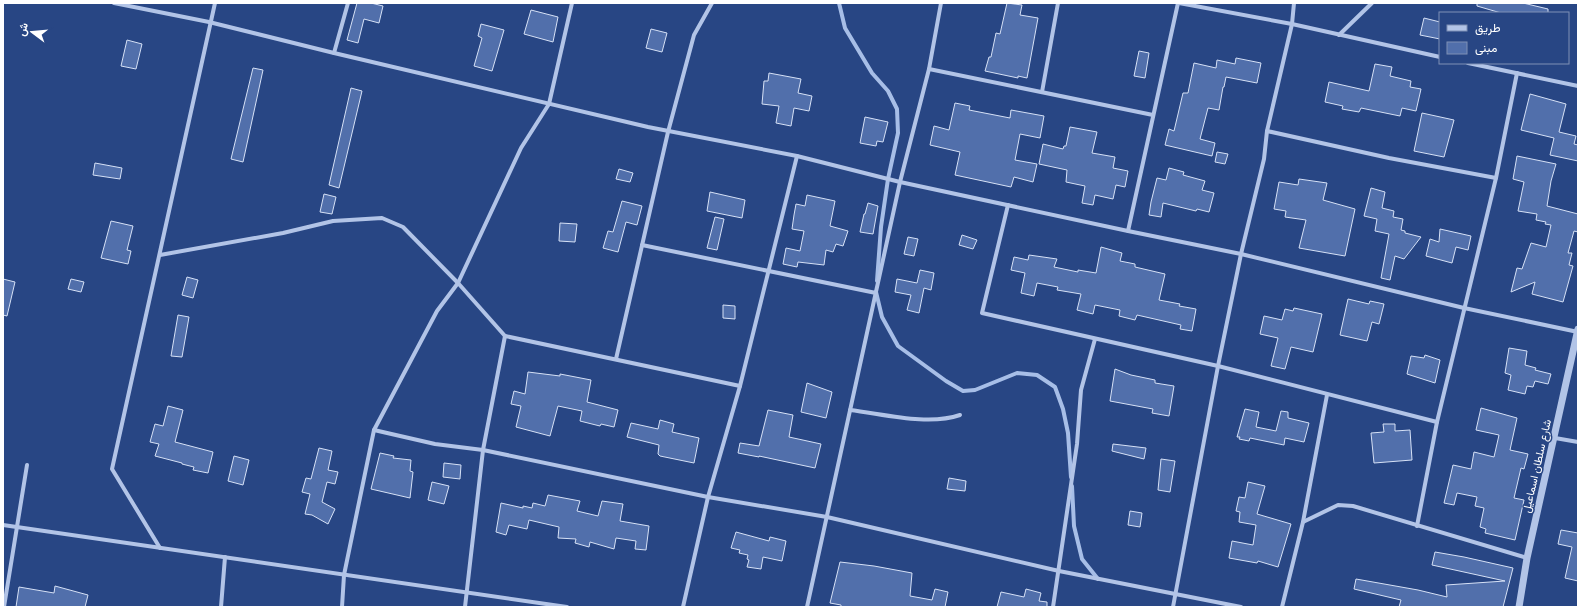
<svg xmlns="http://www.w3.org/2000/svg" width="1581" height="610" viewBox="0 0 1581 610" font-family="'Varela Round',Vazirmatn,sans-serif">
<rect width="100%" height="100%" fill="#284684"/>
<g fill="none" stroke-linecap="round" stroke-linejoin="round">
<g stroke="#a7bee7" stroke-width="4">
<polyline points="839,3 845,28 872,73 888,91 897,109 898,133 888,179 881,227 877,281"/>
<polyline points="876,292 882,317 898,346 946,381 963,391 975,390 1017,373 1037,375 1055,387 1063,409 1068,433 1071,477"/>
<polyline points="1072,486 1074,526 1082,559 1098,579"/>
</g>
</g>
<g fill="#516fab" stroke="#d6e1f6">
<polygon points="357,3 371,3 383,6 379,23 364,19 358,43 347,40"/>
<polygon points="1007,3 1022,5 1020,15 1038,18 1027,78 1018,76 1018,78 985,71 989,57 991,57 996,33 1000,34"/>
<polygon points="1477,3 1523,3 1548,9 1548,13 1501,13 1477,6"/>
<polygon points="531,10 558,17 553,42 524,34"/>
<polygon points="1424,18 1440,22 1440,39 1420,35"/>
<polygon points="481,24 504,30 492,71 474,66 482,38 478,36"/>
<polygon points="651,29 667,33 662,52 646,48"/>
<polygon points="127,40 142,44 136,69 121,66"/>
<polygon points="1139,51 1149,53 1145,78 1134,76"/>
<polygon points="1236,58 1261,63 1257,83 1226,77 1224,87 1223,87 1219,110 1208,108 1200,139 1215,143 1212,156 1165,145 1169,129 1174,131 1183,93 1188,93 1194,63 1216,68 1217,60 1235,64"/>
<polygon points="1375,64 1392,67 1390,76 1411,81 1410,87 1421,89 1416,111 1402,108 1400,116 1361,108 1359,112 1342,109 1343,106 1325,102 1329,82 1369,91"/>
<polygon points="253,68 263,70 243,162 231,159"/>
<polygon points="769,73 801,79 798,93 812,96 809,111 794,108 791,126 776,123 779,106 762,104 764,81 768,81"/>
<polygon points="351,88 362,91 339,188 329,185"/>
<polygon points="1530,94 1566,104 1559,132 1576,136 1574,144 1578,145 1578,161 1550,155 1554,138 1521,130"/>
<polygon points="955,103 970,106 969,110 1010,118 1011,110 1044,116 1040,138 1020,134 1015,160 1037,164 1033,182 1014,177 1011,187 955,175 960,152 930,145 934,126 949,130"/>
<polygon points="1422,113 1454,120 1444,157 1414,151"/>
<polygon points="865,117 888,122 883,142 877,141 876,146 860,143"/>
<polygon points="1070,127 1097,132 1092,153 1115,157 1113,168 1128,171 1125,187 1116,185 1113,199 1095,195 1093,205 1082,203 1085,186 1066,182 1067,170 1039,164 1043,144 1063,149 1064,146 1066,146"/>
<polygon points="1217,152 1228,154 1225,164 1215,162"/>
<polygon points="1517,156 1556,164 1551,181 1547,206 1578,214 1578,232 1574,231 1568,253 1572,253 1569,265 1573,266 1563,302 1532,294 1535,282 1511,292 1517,268 1522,269 1531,243 1546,247 1551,225 1545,224 1546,222 1536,220 1537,214 1518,211 1524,182 1513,179"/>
<polygon points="95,163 122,168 120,179 93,175"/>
<polygon points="1169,168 1184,172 1183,175 1205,181 1202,190 1214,193 1209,212 1197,209 1196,211 1163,203 1161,217 1149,215 1151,202 1157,178 1166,180"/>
<polygon points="619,169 633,173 630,182 616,179"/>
<polygon points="1299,179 1327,183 1323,200 1355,209 1345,256 1299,248 1306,220 1285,217 1286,211 1274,209 1279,182 1298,185"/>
<polygon points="1371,188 1385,192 1382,208 1394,211 1393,217 1403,219 1401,230 1405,231 1405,233 1421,237 1404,259 1395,256 1390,280 1381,278 1389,234 1375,231 1377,219 1364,216"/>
<polygon points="710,192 745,200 742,218 707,211"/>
<polygon points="324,194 336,197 332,214 320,212"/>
<polygon points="807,195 835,201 830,226 848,231 843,246 836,244 833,252 826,250 824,265 798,262 797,267 783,264 786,248 800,251 804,231 792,229 794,215 796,204 805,206"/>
<polygon points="622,201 642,206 637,225 626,222 618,252 603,248 608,231 613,232"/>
<polygon points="868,203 878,206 873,234 860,232 864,214 865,214"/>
<polygon points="715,217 724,219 717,250 707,248"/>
<polygon points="111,221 133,226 127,250 131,251 128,264 101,258"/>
<polygon points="560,223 577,224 575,242 559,241"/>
<polygon points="1440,229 1471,236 1468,250 1456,247 1452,263 1426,256 1430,239 1439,242"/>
<polygon points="962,235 977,240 973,249 959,245"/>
<polygon points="908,237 918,239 914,256 904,254"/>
<polygon points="1101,247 1122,253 1120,261 1135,264 1135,267 1165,274 1159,300 1180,304 1179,306 1196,309 1192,331 1180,329 1181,325 1137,315 1135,320 1119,316 1120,310 1095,305 1093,314 1077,310 1081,294 1057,290 1058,287 1037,283 1034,296 1021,293 1025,273 1011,270 1014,257 1028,260 1029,255 1057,259 1054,267 1078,272 1078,270 1096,273"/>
<polygon points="920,270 934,273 931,290 924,288 919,313 907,310 911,295 895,292 897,279 917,283"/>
<polygon points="187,277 198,280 193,298 182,295"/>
<polygon points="3,279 15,282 7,316 3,315"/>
<polygon points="71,279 84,282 81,292 68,289"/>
<polygon points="1348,299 1369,304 1370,301 1384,304 1379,324 1372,322 1367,341 1340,335"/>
<polygon points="723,305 735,306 735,319 723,318"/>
<polygon points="1294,308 1322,314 1313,352 1291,347 1285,369 1271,366 1278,338 1260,334 1264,316 1282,320 1285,309 1293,311"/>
<polygon points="178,315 189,317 182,357 171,356"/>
<polygon points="1509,348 1527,351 1525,365 1536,368 1535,370 1551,374 1548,384 1535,381 1533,387 1527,386 1525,394 1508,390 1511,375 1505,373"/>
<polygon points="1425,355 1440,360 1435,383 1407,374 1411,356 1424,358"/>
<polygon points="1115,369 1131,375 1155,380 1155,383 1174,386 1169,416 1152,413 1153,409 1110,401"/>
<polygon points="528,372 560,376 560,374 591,380 587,402 618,410 614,427 601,424 600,426 580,421 582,411 558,406 550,436 516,427 521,406 511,404 514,391 525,394"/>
<polygon points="807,383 832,392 826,418 801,412"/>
<polygon points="168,406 183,410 175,442 213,452 208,473 193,470 194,467 182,464 182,463 155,456 159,444 150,442 155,424 163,426"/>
<polygon points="1481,408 1517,418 1510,450 1528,454 1524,469 1521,468 1514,498 1524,500 1515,540 1485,533 1486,529 1480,527 1484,508 1475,506 1477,497 1457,493 1454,505 1444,503 1453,465 1471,469 1474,452 1494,457 1499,435 1476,430"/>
<polygon points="1245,409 1259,412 1256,427 1276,431 1281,411 1288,412 1288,418 1309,423 1304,442 1285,438 1284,445 1250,438 1249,441 1239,439 1240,437 1237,437"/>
<polygon points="768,410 793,415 789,437 821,444 815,468 759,456 759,457 738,453 740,443 759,446"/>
<polygon points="660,420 674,424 672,432 699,438 694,463 660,456 658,454 659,445 627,437 631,423 658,429"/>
<polygon points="1383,424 1395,424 1395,431 1410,430 1412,460 1374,463 1371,433 1384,432"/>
<polygon points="1113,444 1146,448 1144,459 1112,451"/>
<polygon points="319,448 332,451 328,470 338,472 335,484 327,482 322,502 335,509 328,524 312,515 305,514 310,494 302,492 306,478 311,479"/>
<polygon points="380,453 394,456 393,458 411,460 410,471 413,472 410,498 371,489"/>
<polygon points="234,456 249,460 243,485 228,481"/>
<polygon points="1161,459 1175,461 1170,492 1158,490"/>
<polygon points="444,463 461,465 460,479 443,477"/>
<polygon points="949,478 966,481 965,491 947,489"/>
<polygon points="432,482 449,486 444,504 428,500"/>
<polygon points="1248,482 1265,486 1257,514 1291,524 1278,567 1258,561 1257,563 1229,558 1232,541 1253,545 1256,525 1239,522 1240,512 1236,511 1239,497 1245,498"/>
<polygon points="548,495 580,501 577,511 598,516 602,501 623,504 620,521 649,526 646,550 635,549 636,541 616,538 614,549 590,542 589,547 575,543 576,539 558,538 559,527 529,520 527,529 509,525 506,535 496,532 501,503 523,508 523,506 532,508 533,503 545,506"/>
<polygon points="1130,511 1142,513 1140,527 1128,525"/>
<polygon points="1561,530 1578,533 1578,581 1565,578 1572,547 1558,544"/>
<polygon points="736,532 769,541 770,537 786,541 782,561 763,557 761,569 747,567 749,560 747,559 748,555 739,553 740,550 731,548"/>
<polygon points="1435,552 1464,557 1513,568 1503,607 1399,607 1401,600 1354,589 1356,579 1418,590 1447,597 1446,585 1505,581 1432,565"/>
<polygon points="840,562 874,566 912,573 910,596 932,600 935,589 948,592 945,607 841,607 841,605 830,603"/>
<polygon points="55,586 88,595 85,607 16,607 19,587 54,593"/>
<polygon points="1026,589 1041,593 1039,601 1047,602 1047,607 997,607 1001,592 1024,597"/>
</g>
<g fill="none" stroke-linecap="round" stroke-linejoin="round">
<g stroke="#b2c4e7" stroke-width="4">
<polyline points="114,3 209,22 334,53 648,127 797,156 900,182 1128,231 1241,254 1464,308 1578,332"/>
<polyline points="1179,3 1292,24 1440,57"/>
<polyline points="1339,35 1372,3"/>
<polyline points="334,53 348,3"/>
<polyline points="1468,63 1578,86"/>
<polyline points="929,69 1153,115"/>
<polyline points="1042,92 1058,3"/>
<polyline points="1267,131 1389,158 1496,178"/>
<polyline points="1008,205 982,313 1218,366 1437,422"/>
<polyline points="1128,231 1178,3"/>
<polyline points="642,245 876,293"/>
<polyline points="160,255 283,233 333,221 382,218 403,227 458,283 505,336 740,386"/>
<polyline points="616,359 668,132 694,35 712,3"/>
<path d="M 850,410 C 884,414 928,426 960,415"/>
<polyline points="374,430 435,444 483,450 708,497 827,517 1059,571 1241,607"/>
<polyline points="1555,438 1578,442"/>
<polyline points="1303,522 1338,505 1353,506 1527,558"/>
<polyline points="3,525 567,607"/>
<polyline points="1417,526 1437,422 1496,178 1517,73"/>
<polyline points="160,548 112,469 215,3"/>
<polyline points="4,607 27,465"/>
<polyline points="221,607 225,557"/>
<polyline points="342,607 344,575 374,430 437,311 458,283 521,148 549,104 572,3"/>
<polyline points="465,607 483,450 505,336"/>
<polyline points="683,607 708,497 740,386 797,156"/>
<polyline points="807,607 900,182 929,69 941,3"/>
<polyline points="1053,607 1077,444 1081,390 1095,339"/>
<polyline points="1173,607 1218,366 1241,254 1264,159 1267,131 1292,24 1294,3"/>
<polyline points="1282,607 1303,522 1327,395"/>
</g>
<polyline stroke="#b2c4e7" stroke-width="7" points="1519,607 1527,558 1578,329"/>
</g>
<g text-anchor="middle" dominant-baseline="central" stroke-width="3" stroke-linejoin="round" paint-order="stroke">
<g font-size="11" fill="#fff" stroke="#284684">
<text transform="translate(1537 466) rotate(-77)">شارع سلطان اسماعيل</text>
</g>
</g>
<rect width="1581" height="610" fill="none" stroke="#ffffff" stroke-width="8"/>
<rect x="1439" y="12" width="130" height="52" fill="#284684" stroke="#7e90b5"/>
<rect x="1447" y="25" width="20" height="6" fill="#b2c4e7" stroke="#7e90b5"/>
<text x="1475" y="32" font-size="12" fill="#ffffff">طريق</text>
<rect x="1447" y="42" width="20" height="12" fill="#516fab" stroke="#7e90b5"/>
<text x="1475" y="52" font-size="12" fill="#ffffff">مبنى</text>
<g transform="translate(32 32) rotate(286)" stroke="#284684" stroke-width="3" paint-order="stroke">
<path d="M0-3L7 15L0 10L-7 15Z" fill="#ffffff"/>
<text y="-6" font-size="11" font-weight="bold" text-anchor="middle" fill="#ffffff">ش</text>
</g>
</svg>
